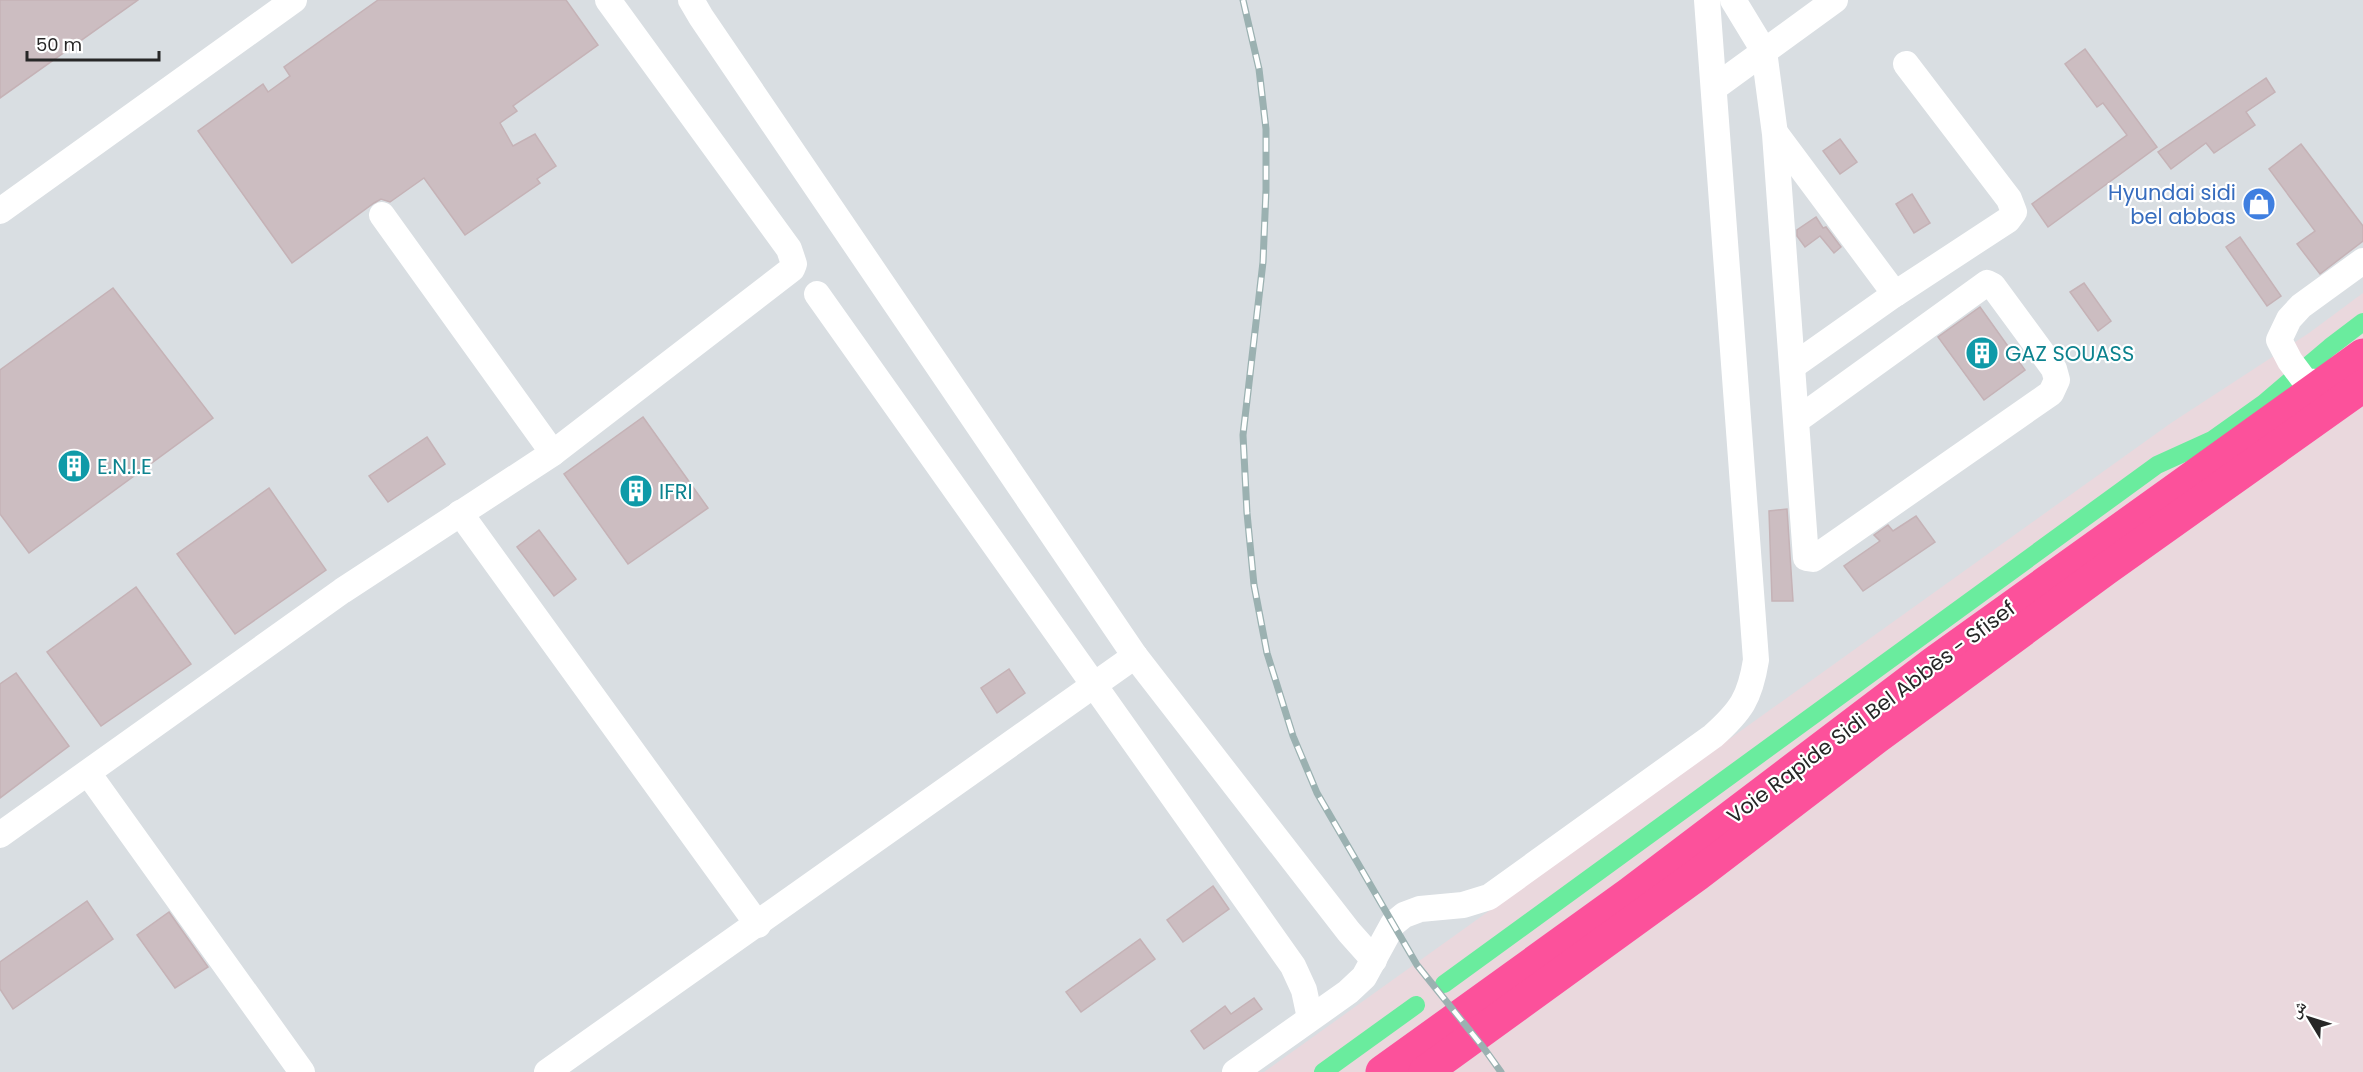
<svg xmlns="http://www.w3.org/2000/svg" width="2363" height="1072" viewBox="0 0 2363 1072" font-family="Poppins,'Noto Naskh Arabic',sans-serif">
<rect width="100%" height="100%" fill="#ead8dd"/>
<polygon fill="#d9dee2" points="0,0 2363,0 2363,293 2309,333 2171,423 1264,1072 0,1072"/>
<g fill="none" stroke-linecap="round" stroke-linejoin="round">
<g stroke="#6aec9e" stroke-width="18">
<polyline points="1444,984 2157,465 2212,440 2264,403 2330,347 2363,322"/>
<polyline points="1323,1072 1416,1005"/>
</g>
</g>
<g fill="#ccbdc1" stroke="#c5b2b6" stroke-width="1.5">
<polygon points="0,0 138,0 0,98"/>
<polygon points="378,0 566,0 598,45 513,106 517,111 500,123 513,146 535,134 556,166 537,179 540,183 465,235 424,178 390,202 381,199 374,203 292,263 198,131 263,84 268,92 290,76 284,67"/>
<polygon points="2085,49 2157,147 2048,227 2032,204 2127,135 2103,103 2097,107 2065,64"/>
<polygon points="2266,78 2275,92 2246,112 2255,125 2214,153 2206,143 2171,169 2158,152"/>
<polygon points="1840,139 1857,162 1840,174 1823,151"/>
<polygon points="2301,144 2363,226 2363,241 2320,274 2297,244 2315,231 2269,169"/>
<polygon points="1912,194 1930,223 1914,233 1896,204"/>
<polygon points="1816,217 1823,228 1826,227 1841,247 1834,253 1820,236 1805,247 1797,236 1797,230"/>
<polygon points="2240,237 2281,296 2267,306 2226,247"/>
<polygon points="2084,283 2111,321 2098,331 2070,292"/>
<polygon points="113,288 213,418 29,553 0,514 0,370"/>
<polygon points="1980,307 2025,370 1984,400 1938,337"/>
<polygon points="643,417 708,508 628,564 564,474"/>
<polygon points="427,437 445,464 388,502 369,476"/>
<polygon points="269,488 326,570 235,634 177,554"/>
<polygon points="1787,509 1793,601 1772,601 1769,511"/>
<polygon points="1916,516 1935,542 1863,591 1844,566 1880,541 1874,535 1888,525 1893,531"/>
<polygon points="539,530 576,579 554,596 517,547"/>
<polygon points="136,587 191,664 101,726 47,652"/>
<polygon points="1009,669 1025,693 997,713 981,688"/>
<polygon points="16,673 69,746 0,798 0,684"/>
<polygon points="1213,886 1229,909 1183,942 1167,920"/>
<polygon points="87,901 113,939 13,1009 0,989 0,962"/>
<polygon points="169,912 208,967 175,988 137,935"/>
<polygon points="1140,939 1155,959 1081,1012 1066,992"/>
<polygon points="1254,998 1262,1009 1204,1049 1191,1031 1225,1006 1231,1014"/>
</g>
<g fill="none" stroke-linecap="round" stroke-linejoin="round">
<g stroke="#fff" stroke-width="26">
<polyline points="691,0 701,17 1135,656 1349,932 1374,960"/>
<polyline points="1733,0 1764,51 1775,134 1806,558 1813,559 2051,393 2057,380 2054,369 1993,286 1987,283 1797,420"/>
<polyline points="1714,88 1835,0"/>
<polyline points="1776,134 1895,294"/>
<polyline points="0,211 294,0"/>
<polyline points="382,215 553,453"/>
<polyline points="817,294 1293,966 1304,990 1310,1018"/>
<polyline points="1793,366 1895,294 2008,220 2014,212 2009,199 1906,64"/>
<polyline points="2325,383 2305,381 2290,361 2279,340 2289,319 2301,306 2363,261"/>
<polyline points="460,513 758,925"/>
<polyline points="88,773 302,1072"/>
<polyline points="0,835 342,591 553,453 792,269 794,264 789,249 608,0"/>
<polyline points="547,1072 1135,656"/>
<path d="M 1235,1072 L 1348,992 L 1364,977 L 1393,924 L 1404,915 L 1420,909 L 1463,905 L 1489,897 L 1713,736 C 1741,711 1750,698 1756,660 L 1707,0"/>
</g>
<g stroke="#fc519b" stroke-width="33">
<polyline points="1382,1072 1629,894 1935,662 2363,355"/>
<polyline points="1425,1072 1697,875 1876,738 2106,569 2363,386"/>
</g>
<defs>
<polyline id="rail" points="1243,0 1259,69 1266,129 1266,190 1263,262 1243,435 1247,513 1254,585 1267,653 1293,736 1317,793 1417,965 1483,1047 1501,1072"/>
</defs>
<use href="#rail" stroke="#9bb1b1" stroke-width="7"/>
<use href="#rail" stroke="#fff" stroke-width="4.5" stroke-dasharray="14" stroke-linecap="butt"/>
</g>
<defs>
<symbol id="shop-disc" viewBox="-11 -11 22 22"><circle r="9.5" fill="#3f7fe0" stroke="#fff"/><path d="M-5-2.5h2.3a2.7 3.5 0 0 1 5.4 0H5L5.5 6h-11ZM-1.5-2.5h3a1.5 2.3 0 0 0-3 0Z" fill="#fff"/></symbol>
<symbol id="building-disc" viewBox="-11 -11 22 22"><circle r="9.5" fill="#0f9aa8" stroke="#fff"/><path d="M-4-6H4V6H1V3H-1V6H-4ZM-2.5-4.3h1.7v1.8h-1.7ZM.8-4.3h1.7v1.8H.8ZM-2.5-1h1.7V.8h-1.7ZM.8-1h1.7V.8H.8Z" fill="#fff"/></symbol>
</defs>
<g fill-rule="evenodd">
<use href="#shop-disc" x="2240" y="185" width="38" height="38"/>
<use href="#building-disc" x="1963" y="334" width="38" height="38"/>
<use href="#building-disc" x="55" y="447" width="38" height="38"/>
<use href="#building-disc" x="617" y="472" width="38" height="38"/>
</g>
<g text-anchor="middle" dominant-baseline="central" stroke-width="4.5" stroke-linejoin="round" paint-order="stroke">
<g font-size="21" fill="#366cbe" stroke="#fff" text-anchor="end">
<text x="2236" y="192">Hyundai sidi<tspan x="2236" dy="24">bel abbas</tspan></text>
</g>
<g font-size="21" fill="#0d838f" stroke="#fff" text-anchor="start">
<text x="2005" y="353">GAZ SOUASS</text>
<text x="97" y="466">E.N.I.E</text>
<text x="659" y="491">IFRI</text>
</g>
<g font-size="21" fill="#272727" stroke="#fff">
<text transform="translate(1871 712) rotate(-37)">Voie Rapide Sidi Bel Abbès - Sfisef</text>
</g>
</g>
<g transform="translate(2309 1018) rotate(308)" stroke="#ffffff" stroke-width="4.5" paint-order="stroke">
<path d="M0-4.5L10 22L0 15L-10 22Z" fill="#272727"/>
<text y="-9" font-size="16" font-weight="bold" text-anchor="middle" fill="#272727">ش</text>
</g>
<path d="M27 51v9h132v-9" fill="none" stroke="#272727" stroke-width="3"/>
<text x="36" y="51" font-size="18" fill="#272727" stroke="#ffffff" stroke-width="4.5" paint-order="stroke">50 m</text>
</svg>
